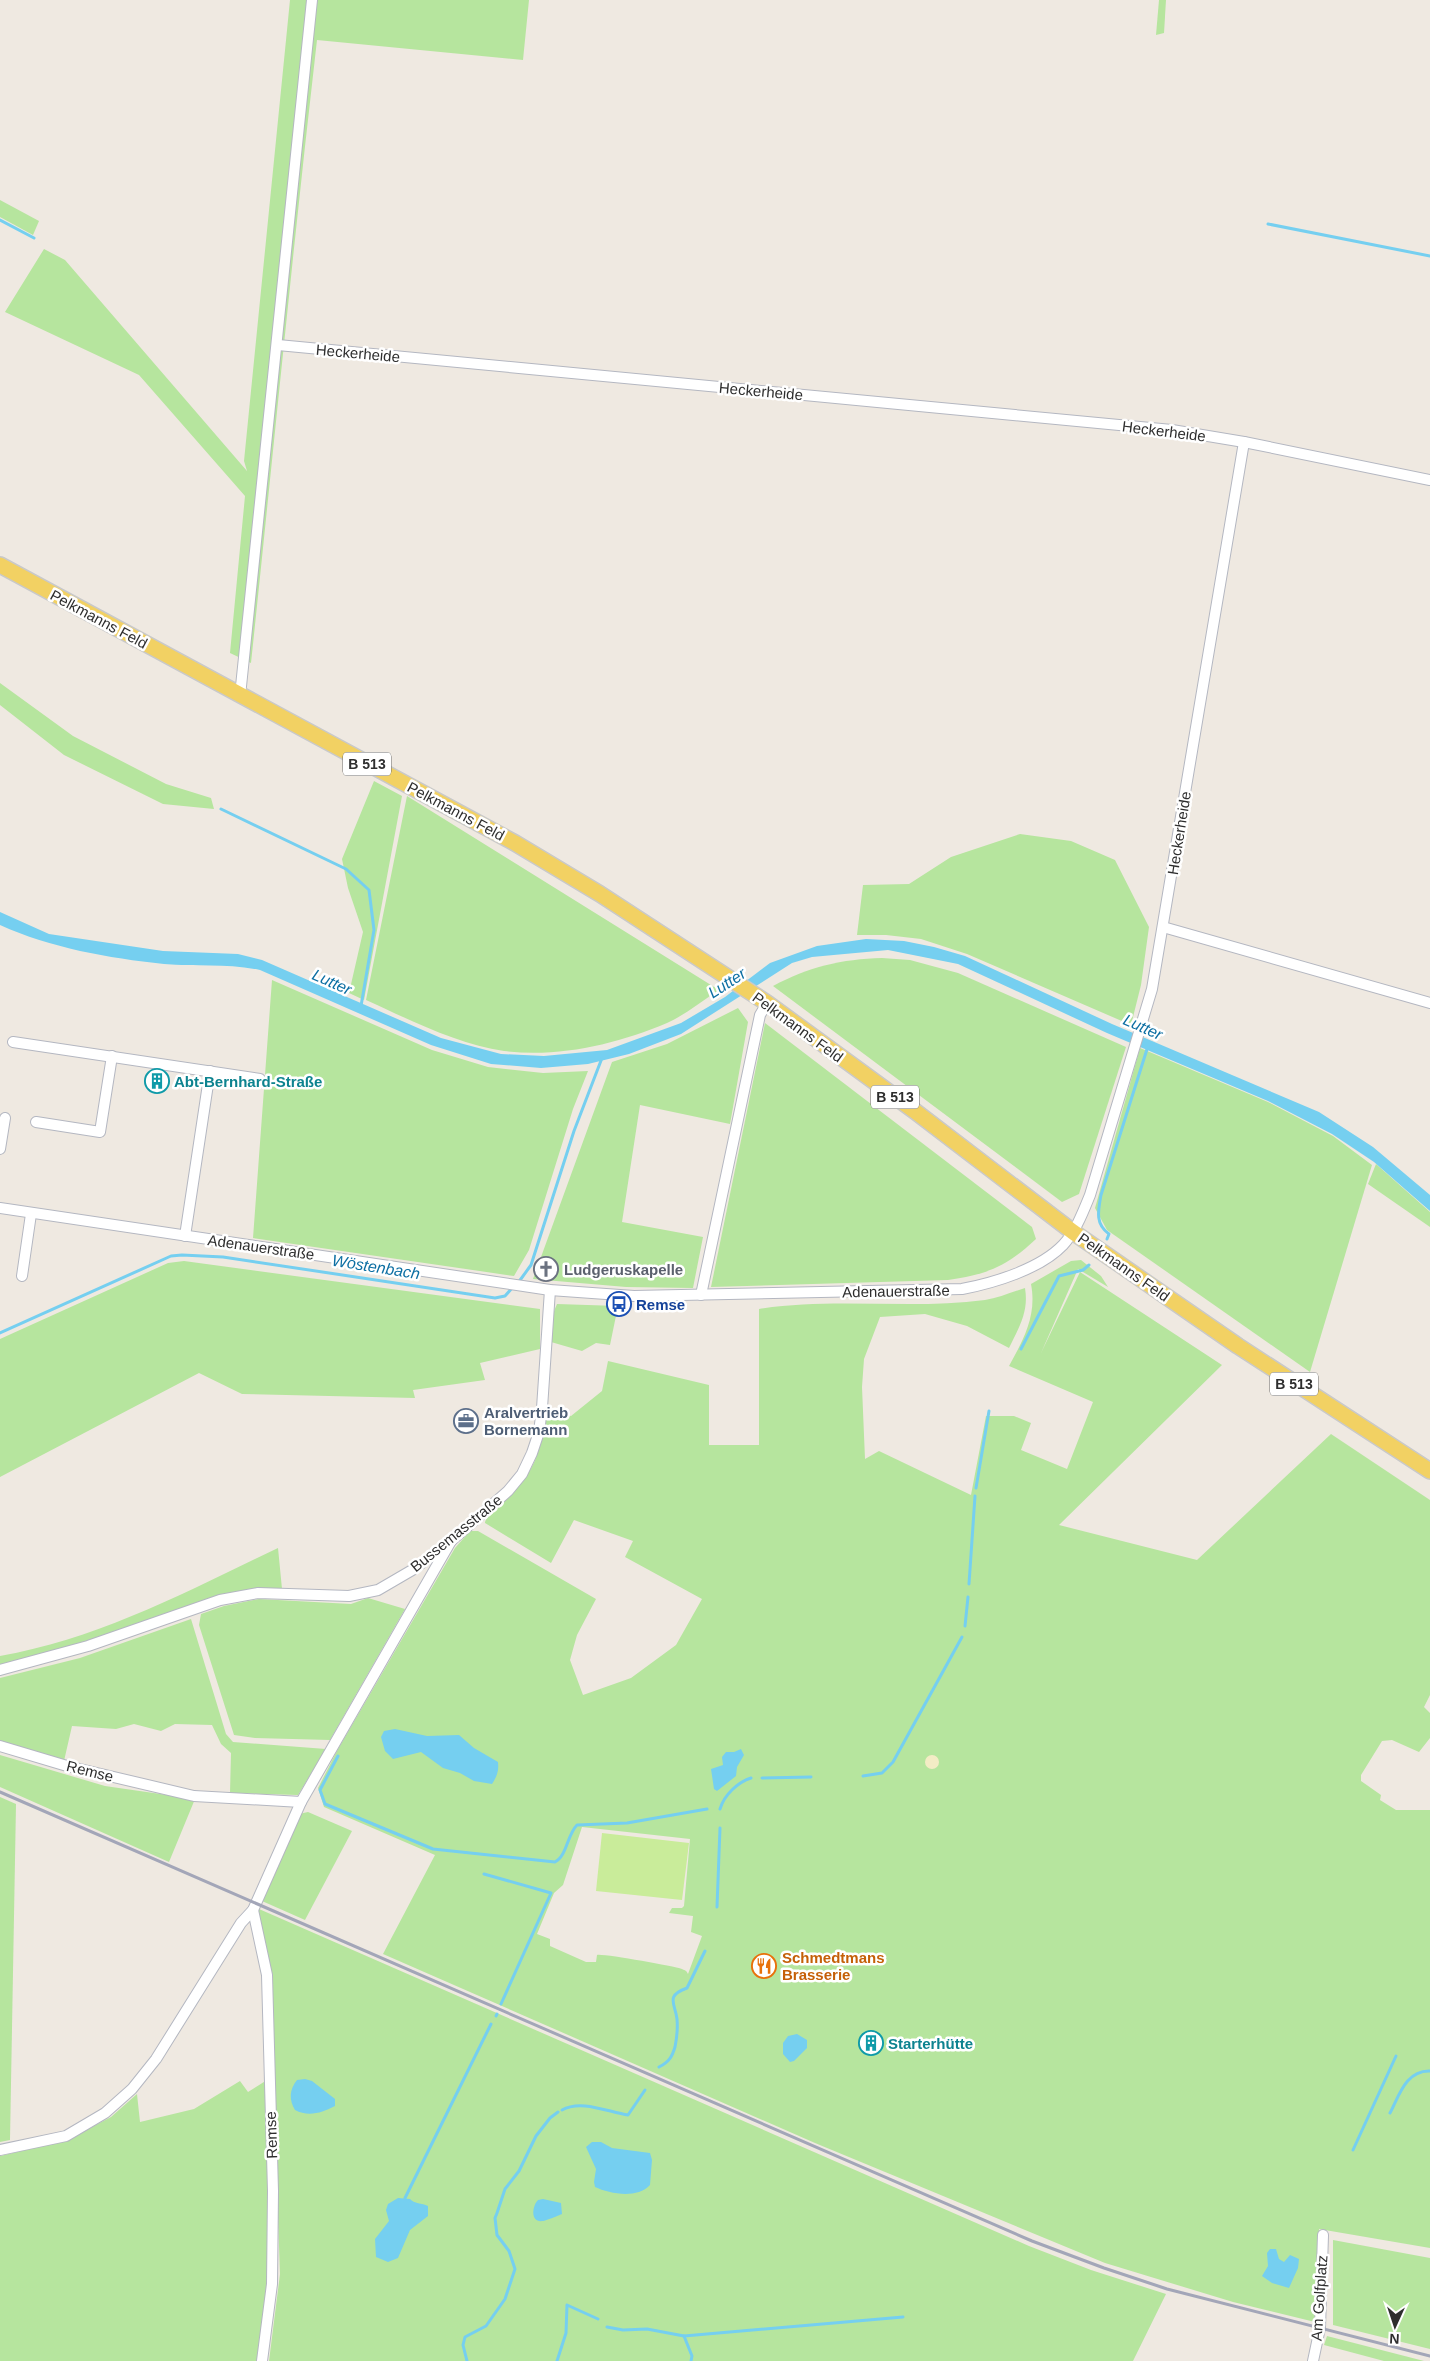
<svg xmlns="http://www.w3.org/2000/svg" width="1430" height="2361" viewBox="0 0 1430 2361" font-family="Helvetica,sans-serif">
<rect width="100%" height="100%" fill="#efe9e1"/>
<g fill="#b6e59e" fill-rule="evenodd">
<path d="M 290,0 L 529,0 L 523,60 L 317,40 C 293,247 273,455 251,663 L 230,653 L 245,496 L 139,375 L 5,312 L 44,249 L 65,260 L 247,471 L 244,461 Z"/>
<polygon points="1159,0 1166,0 1164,33 1156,35"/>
<polygon points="0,200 39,221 33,235 0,217"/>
<polygon points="0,683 73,736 166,784 211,798 214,809 163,804 64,755 0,705"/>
<polygon points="374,781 402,796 364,1000 349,993 363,932 348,888 342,859"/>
<path d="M 407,796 L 719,990 C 702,1001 685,1015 667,1023 C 617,1044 559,1058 504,1051 C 459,1045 408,1019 366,1000 Z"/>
<polygon points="1020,834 1071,841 1115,860 1149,927 1141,985 1131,1025 967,954 921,939 886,935 857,935 863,885 909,884 951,857"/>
<path d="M 882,958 L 910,960 L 958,973 L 1126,1047 L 1079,1194 L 1062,1202 L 773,986 C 808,967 842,959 882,958 Z"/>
<polygon points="272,980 432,1050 488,1067 543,1073 588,1071 573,1109 529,1250 514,1276 253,1238"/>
<polygon points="738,1008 748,1022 730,1124 640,1105 622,1222 703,1237 693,1288 626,1287 533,1279 612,1062 667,1044"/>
<path d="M 765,1023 L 1032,1227 L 1036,1239 C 1006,1267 988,1274 948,1280 L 711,1287 Z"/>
<polygon points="1140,1048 1268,1102 1333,1136 1372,1165 1310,1372 1107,1230 1095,1208"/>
<polygon points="1376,1164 1430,1212 1430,1227 1368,1184"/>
<path d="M 1081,1260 L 1101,1276 L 1108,1287 L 1078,1269 L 1041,1353 L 1080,1272 L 1222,1365 L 1059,1525 L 1197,1560 L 1331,1434 L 1430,1500 L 1430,1695 L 1424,1707 L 1430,1713 L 1430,1738 L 1419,1752 L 1392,1740 L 1382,1741 L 1361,1775 L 1361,1781 L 1381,1795 L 1380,1800 L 1396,1810 L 1430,1810 L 1430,2248 L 1319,2229 L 1315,2322 L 1233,2302 L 1105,2263 L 815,2143 L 383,1954 L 435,1855 L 324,1807 L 318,1788 L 338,1749 L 455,1548 L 470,1531 L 478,1531 L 596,1599 L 577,1635 L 570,1660 L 583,1695 L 631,1678 L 676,1645 L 702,1599 L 625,1557 L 633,1541 L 574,1520 L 551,1563 L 485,1523 C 485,1515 519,1488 526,1477 C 540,1456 544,1433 547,1409 L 571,1416 L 602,1391 L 608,1361 L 709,1385 L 709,1445 L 759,1445 L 759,1309 C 834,1297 910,1310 985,1300 C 998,1298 1012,1292 1025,1288 C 1029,1312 1019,1327 1009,1348 L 967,1326 L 925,1314 L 880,1317 L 864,1359 L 862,1387 L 865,1459 L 879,1451 L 971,1495 L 986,1416 L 1014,1416 L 1031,1423 L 1021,1450 L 1067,1469 L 1093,1402 L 1009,1366 C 1024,1339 1037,1315 1031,1284 L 1071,1261 ZM 582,1827 L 690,1839 L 684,1906 L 682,1908 L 672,1908 L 669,1913 L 693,1916 L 691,1932 L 702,1936 L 688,1974 C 686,1970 686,1971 682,1969 C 673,1966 601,1953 597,1955 L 596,1962 L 586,1962 L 550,1946 L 550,1939 L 537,1934 L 554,1893 L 563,1885 Z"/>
<polygon points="184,1261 540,1309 540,1349 480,1363 485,1380 413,1390 415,1398 242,1394 199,1373 0,1477 0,1339 168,1263"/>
<polygon points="557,1304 618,1306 610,1345 596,1343 582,1351 551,1342 552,1316"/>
<path d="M 278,1548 L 282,1589 L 256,1589 L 0,1667 L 0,1656 C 99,1639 188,1591 278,1548 Z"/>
<polygon points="368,1598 405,1609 330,1740 255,1738 234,1735 199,1625 201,1614 224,1606 259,1599 351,1604"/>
<polygon points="191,1619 226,1734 233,1742 326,1749 298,1795 230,1793 231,1753 221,1744 212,1725 175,1724 161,1731 134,1724 116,1729 72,1726 64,1761 0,1741 0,1678 80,1658"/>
<polygon points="0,1755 105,1786 195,1799 169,1862 0,1787"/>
<polygon points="0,1797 16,1804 10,2140 0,2142"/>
<polygon points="308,1812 352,1831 305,1920 262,1901 299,1814"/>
<polygon points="259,1909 1029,2246 1091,2270 1166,2294 1133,2361 269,2361 280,2274 269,1960 259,1918"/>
<polygon points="267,2080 268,2282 257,2361 0,2361 0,2156 67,2140 111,2117 137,2094 140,2122 194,2109 240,2081 248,2092"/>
<polygon points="1333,2240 1430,2258 1430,2349 1333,2325"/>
<polygon points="1327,2336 1424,2361 1384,2361 1324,2345"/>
</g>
<circle fill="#f3ecc5" cx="932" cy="1762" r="7"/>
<polygon fill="#c9ec9a" points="602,1833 689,1843 682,1900 596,1891"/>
<g fill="#75cff0">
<path d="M 0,912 L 49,934 L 163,951 L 238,954 L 262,960 L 441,1038 L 501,1054 L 544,1056 L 607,1050 L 681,1023 L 725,997 L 770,963 L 817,946 L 866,939 L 904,941 L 934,947 L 965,956 L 1112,1024 L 1319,1112 L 1373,1147 L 1430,1195 L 1430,1211 L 1374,1162 L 1332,1134 L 1268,1101 L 1107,1033 L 958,964 L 888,950 L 812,957 L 792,963 L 681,1034 L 629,1054 L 588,1064 L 541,1068 L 491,1064 L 431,1045 L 260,970 C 227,963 197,967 164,964 C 108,958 51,948 0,925 Z"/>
<path d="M 395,1729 L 427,1736 L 459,1735 L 474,1748 L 498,1762 C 499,1771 497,1776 492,1784 L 474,1781 L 460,1773 L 443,1768 L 421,1752 L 393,1759 L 385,1751 L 381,1737 L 384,1731 Z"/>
<polygon points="741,1749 744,1755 737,1767 736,1776 717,1791 714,1789 711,1769 723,1765 722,1757 726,1752 734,1752"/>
<polygon points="797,2034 807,2040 807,2048 794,2061 790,2062 783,2054 783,2043 788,2036"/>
<path d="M 305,2079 L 312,2081 L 335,2099 L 335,2106 C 322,2113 308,2117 295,2110 C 289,2100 289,2090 297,2080 Z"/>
<path d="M 592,2142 L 601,2142 L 612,2148 L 650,2153 L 652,2160 L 650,2185 C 637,2199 610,2194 595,2187 L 594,2182 L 596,2169 L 586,2147 Z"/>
<path d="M 398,2198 L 410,2199 C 414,2204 422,2203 428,2206 L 428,2216 L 410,2230 L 398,2258 L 388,2262 L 376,2257 L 375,2239 L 389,2221 L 386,2210 L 388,2204 Z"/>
<path d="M 543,2199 L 561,2203 L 562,2214 C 560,2215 545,2221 543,2221 C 530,2223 532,2206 538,2200 Z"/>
<polygon points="1270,2249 1276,2249 1279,2259 1284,2262 1290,2255 1299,2259 1298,2268 1289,2288 1272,2283 1262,2276 1268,2266 1267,2253"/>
</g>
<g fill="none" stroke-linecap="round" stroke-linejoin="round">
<g stroke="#75cff0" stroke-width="3">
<polyline points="0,220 34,238"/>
<polyline points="1268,224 1430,256"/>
<polyline points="221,809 346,869 369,890 374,930 361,1006"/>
<path d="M 1107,1239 L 1109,1234 C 1095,1224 1098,1211 1101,1195 L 1148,1046"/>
<polyline points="518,1283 531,1265 574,1131 602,1058"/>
<polyline points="0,1333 171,1256 182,1255 223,1257 495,1298 505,1296 513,1287"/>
<polyline points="1021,1349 1059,1276 1083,1270 1089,1265"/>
<polyline points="976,1488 989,1411"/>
<polyline points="969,1584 975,1496"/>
<polyline points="965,1626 968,1597"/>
<path d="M 338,1756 L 320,1790 L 325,1804 L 433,1849 L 555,1862 C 567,1856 567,1835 577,1825 L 627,1823 L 707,1809"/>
<polyline points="863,1776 882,1773 893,1762 962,1637"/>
<polyline points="762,1778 811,1777"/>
<path d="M 720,1809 C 724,1795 738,1782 751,1778"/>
<polyline points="484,1874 551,1893 501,2004"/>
<polyline points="717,1907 720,1828"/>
<polyline points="496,2016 497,2014"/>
<path d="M 659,2067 C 669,2062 672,2057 675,2047 C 677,2037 678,2030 677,2019 C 675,2003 665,1996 687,1988 L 705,1951"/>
<path d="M 562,2110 C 581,2099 608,2112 628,2115 L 645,2090"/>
<path d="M 1390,2113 C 1399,2096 1406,2070 1430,2071"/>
<polyline points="1353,2150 1396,2056"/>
<polyline points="405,2198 491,2024"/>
<polyline points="607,2327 623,2330 647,2329 684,2336 903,2317"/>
<polyline points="684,2336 692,2356 691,2361"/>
<polyline points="467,2361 463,2345 465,2337 486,2326 505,2299 515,2269 509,2251 497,2235 495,2218 497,2213 505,2189 519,2171 536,2136 550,2118 558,2112"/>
<polyline points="557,2361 566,2333 567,2305 598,2319"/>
</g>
<defs>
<g id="street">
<polyline points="278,345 1172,430 1244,442 1430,480"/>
<polyline points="240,696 312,0"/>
<polyline points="1163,927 1430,1003"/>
<polyline points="13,1042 260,1079"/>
<polyline points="36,1122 100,1132 112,1056"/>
<polyline points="0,1149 5,1118"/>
<path d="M 0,1208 L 550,1290 L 634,1296 L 962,1289 C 994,1283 1040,1269 1063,1245 C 1076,1231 1083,1212 1090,1195 L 1152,989 L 1244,442"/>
<polyline points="185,1236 210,1071"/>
<polyline points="22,1276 31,1214"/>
<polyline points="701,1295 760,1015 767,1003"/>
<polyline points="0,1670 88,1646 220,1600 258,1593 349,1596 378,1590 414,1569 451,1541 508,1491 522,1474 532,1453 539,1432 542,1408 550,1290"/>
<polyline points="0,1746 67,1766 194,1796 301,1802"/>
<polyline points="253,1910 267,1975 273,2191 272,2284 262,2361"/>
<polyline points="0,2150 66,2136 105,2113 132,2089 156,2059 241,1923 253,1910 301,1802 451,1541"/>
<polyline points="1313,2361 1320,2328 1323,2235"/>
</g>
<polyline id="primary" points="0,565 515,843 600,894 767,1003 916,1112 1073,1232 1238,1346 1430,1471"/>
</defs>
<use href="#street" stroke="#b4b7c1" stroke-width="12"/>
<use href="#primary" stroke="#c9c9c9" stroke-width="18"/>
<use href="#street" stroke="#fff" stroke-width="10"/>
<use href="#primary" stroke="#f2d163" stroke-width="15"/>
<polyline stroke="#a3a6b8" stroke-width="3" points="0,1792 1032,2241 1104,2268 1167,2289 1430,2356"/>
</g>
<defs>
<symbol id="building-ring" viewBox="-11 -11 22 22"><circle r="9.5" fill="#fff" stroke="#0f9aa8" stroke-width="1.5"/><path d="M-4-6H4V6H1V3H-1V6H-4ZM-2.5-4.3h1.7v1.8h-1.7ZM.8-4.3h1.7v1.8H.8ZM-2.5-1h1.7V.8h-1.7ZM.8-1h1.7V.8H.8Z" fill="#0f9aa8"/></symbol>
<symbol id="church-ring" viewBox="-11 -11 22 22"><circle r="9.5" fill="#fff" stroke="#6b7280" stroke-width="1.5"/><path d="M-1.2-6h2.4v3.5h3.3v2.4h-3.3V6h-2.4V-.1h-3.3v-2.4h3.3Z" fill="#6b7280"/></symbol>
<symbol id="bus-ring" viewBox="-11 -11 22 22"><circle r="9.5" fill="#fff" stroke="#1a4fb4" stroke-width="1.5"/><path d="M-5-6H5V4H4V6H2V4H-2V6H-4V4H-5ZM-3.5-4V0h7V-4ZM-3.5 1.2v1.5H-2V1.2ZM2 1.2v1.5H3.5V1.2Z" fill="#1a4fb4"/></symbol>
<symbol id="office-ring" viewBox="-11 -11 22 22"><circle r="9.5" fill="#fff" stroke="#5c6f8a" stroke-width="1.5"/><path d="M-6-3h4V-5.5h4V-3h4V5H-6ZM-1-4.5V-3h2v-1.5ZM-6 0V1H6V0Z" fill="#5c6f8a"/></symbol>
<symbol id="restaurant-ring" viewBox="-11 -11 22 22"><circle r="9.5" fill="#fff" stroke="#e8710a" stroke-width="1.5"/><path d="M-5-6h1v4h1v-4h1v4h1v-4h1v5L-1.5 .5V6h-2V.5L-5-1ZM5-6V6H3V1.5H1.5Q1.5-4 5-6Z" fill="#e8710a"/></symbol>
</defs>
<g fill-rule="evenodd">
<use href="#building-ring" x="143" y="1067" width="28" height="28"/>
<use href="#church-ring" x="532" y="1255" width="28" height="28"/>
<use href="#bus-ring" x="605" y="1290" width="28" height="28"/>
<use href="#office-ring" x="452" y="1407" width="28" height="28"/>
<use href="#restaurant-ring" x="750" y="1952" width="28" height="28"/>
<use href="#building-ring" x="857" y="2029" width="28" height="28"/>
</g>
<g text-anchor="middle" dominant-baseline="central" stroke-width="5" stroke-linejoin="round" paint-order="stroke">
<g fill="#fff" stroke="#6d6d6d" stroke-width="1">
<rect x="343" y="752.5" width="48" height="23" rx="4"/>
<rect x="871" y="1085.5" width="48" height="23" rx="4"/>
<rect x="1270" y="1372.5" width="48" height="23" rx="4"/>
</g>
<g font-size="14" font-weight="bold" fill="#2e2e2e">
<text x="367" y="764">B 513</text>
<text x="895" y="1097">B 513</text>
<text x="1294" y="1384">B 513</text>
</g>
<g font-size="15" fill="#2e2e2e" stroke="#fff">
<text transform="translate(358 353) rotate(5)">Heckerheide</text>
<text transform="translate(761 391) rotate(5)">Heckerheide</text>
<text transform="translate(1164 431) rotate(7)">Heckerheide</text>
<text transform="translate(99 619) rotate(28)">Pelkmanns Feld</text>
<text transform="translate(456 811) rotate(28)">Pelkmanns Feld</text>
<text transform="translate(1179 833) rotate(-81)">Heckerheide</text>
<text transform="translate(798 1027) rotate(36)">Pelkmanns Feld</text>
<text transform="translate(261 1247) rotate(8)">Adenauerstraße</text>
<text transform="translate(1124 1267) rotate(35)">Pelkmanns Feld</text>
<text transform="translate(896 1291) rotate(-1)">Adenauerstraße</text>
<text transform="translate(456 1533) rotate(-39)">Bussemasstraße</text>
<text transform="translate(90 1771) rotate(14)">Remse</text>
<text transform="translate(271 2135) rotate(-92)">Remse</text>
<text transform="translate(1319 2298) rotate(-86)">Am Golfplatz</text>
</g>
<g font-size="15" font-weight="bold" fill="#0d838f" stroke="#fff" text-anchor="start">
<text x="174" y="1081">Abt-Bernhard-Straße</text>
<text x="888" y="2043">Starterhütte</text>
</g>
<g font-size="15" font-weight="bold" fill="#5b616d" stroke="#fff" text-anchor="start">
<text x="564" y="1269">Ludgeruskapelle</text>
</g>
<g font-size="15" font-weight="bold" fill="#164399" stroke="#fff" text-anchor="start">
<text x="636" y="1304">Remse</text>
</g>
<g font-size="15" font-weight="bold" fill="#4e5e75" stroke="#fff" text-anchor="start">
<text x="484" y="1412">Aralvertrieb<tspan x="484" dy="17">Bornemann</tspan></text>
</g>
<g font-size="15" font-weight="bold" fill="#c56008" stroke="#fff" text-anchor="start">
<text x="782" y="1957">Schmedtmans<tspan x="782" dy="17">Brasserie</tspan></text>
</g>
<g font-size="16" font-style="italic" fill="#0d6fa3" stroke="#fff">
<text transform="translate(332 982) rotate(24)">Lutter</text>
<text transform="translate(727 983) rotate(-33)">Lutter</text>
<text transform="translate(1143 1027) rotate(24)">Lutter</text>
<text transform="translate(376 1267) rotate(9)">Wöstenbach</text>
</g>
</g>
<g transform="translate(1395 2326) rotate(183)" stroke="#ffffff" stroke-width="4" paint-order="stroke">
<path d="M0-4L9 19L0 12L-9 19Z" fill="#2e2e2e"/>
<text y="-8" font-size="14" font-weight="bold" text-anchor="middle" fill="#2e2e2e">N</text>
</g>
</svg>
